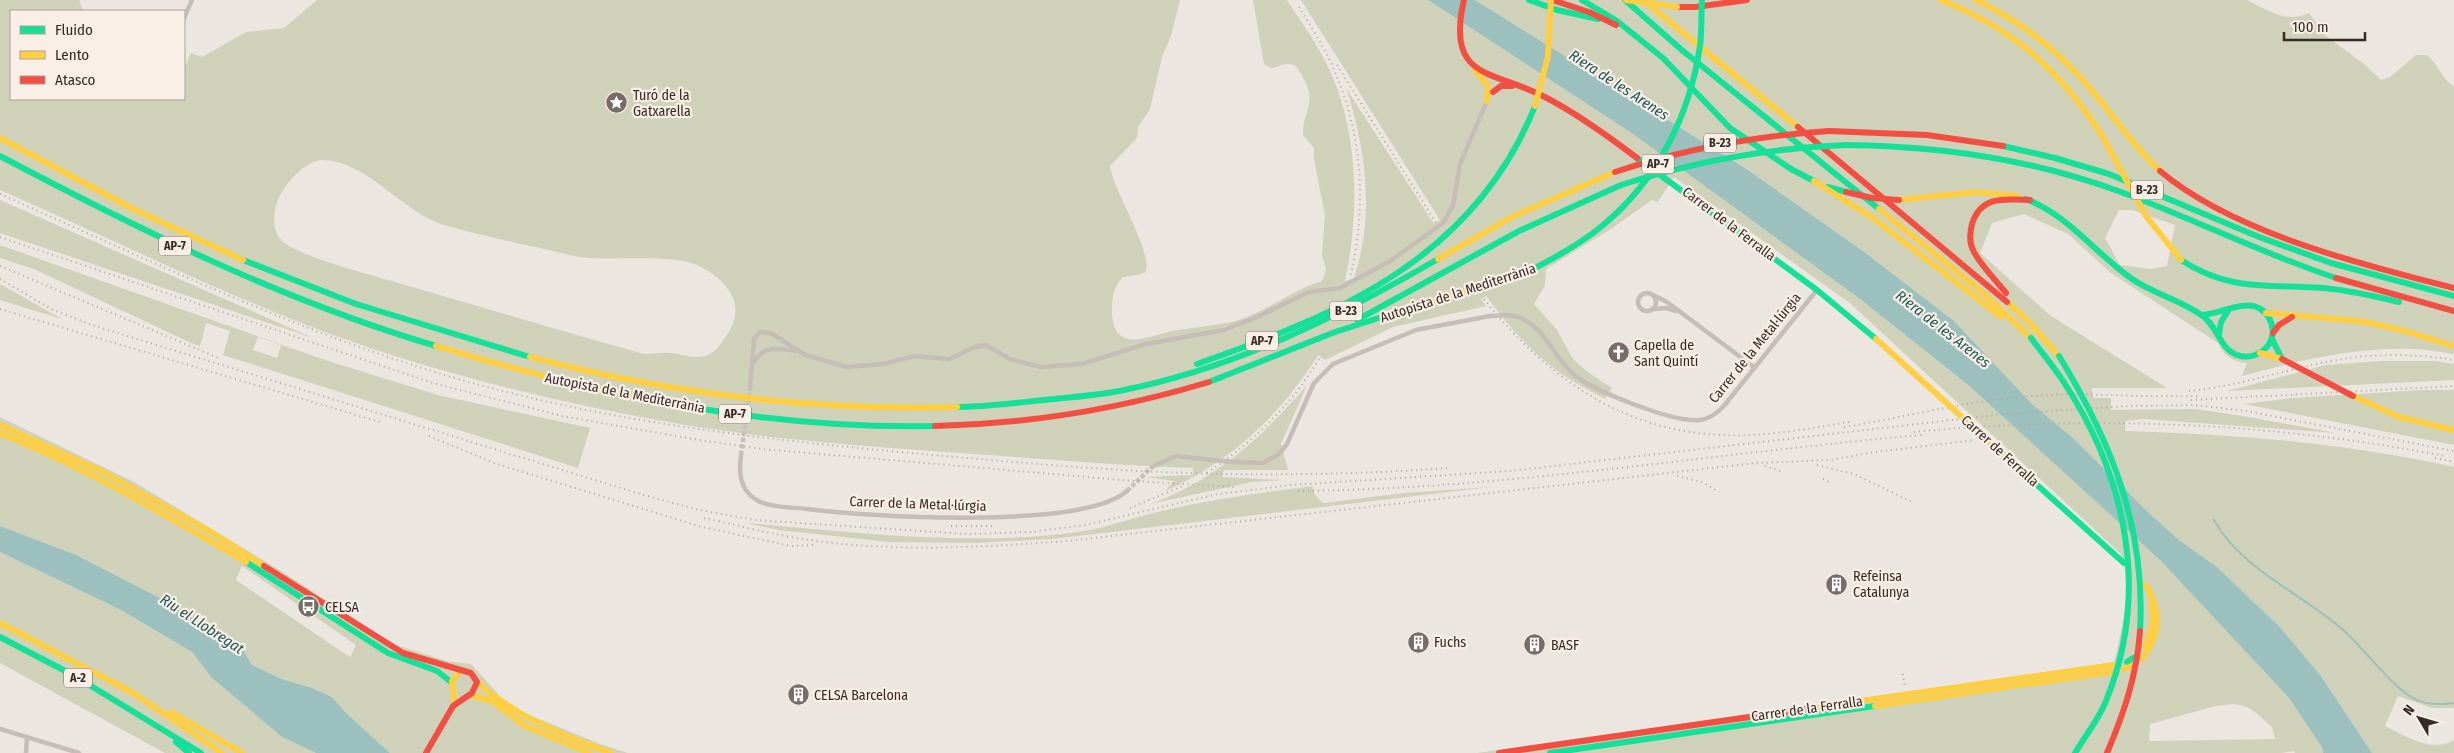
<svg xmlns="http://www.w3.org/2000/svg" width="2454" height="753" viewBox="0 0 2454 753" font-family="'Fira Sans Condensed',sans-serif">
<rect width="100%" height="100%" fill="#ece6e0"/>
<g fill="#cfd2b9" fill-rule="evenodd">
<path d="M 0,0 L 79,0 L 83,11 L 11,11 L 11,99 L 184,99 L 184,69 L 191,53 L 202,57 L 246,32 L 284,28 L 317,0 L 1180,0 L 1171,36 L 1162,57 L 1150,109 L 1138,127 L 1137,138 L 1110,166 C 1114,193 1152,249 1146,272 L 1138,275 L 1123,277 C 1113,288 1112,297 1112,311 C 1113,354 1146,337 1172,331 C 1193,327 1215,326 1236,321 C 1266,312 1292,290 1322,281 L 1326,270 L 1322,255 L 1325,215 L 1314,159 L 1314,148 L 1303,135 C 1303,108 1319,104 1301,74 C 1299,70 1295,64 1290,64 C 1284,63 1277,68 1271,68 L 1264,64 L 1253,0 L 1287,0 C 1297,16 1309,32 1318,48 C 1359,117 1361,205 1345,281 L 1354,278 C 1375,216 1366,149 1346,88 L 1434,224 L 1440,220 L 1301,0 L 1428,0 L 1633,134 L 1860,299 L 1967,384 L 2160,560 L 2289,698 L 2323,749 L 2323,753 L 2295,753 L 2294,751 L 2281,753 L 1477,753 L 2114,662 C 2121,635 2134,578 2120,553 L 1851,304 L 1674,177 L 1658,202 L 1652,200 L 1611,229 L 1546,269 L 1545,285 L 1534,304 L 1557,330 L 1573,359 L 1589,373 L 1612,388 L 1605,399 C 1593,392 1580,386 1568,378 C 1536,358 1508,326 1486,296 L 1481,299 L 1486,306 L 1393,327 L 1325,360 L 1318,355 C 1281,415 1229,463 1165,491 L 1174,481 L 1146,477 L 1193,475 L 1193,468 C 1125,466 1057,460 988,455 C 889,448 784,441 685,425 C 590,409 494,387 401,358 C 262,315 133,248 0,190 ZM 322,160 C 368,161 403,213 444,225 C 485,237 528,245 569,255 C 606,264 670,251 701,267 C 730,282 747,307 726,336 C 721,343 716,352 708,355 C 695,360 683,354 671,353 C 662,352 653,354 644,354 C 559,330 474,305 388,280 C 364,273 299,256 282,241 C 269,229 274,201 284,189 C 293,176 306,162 322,160 ZM 2234,704 C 2252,706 2258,715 2272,727 L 2275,739 L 2149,741 L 2150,724 L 2216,706 Z"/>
<path d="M 1475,0 L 2247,0 C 2267,10 2287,24 2309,13 L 2326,36 L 2364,64 L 2381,80 L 2390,77 L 2416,55 L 2427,55 C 2439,65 2442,80 2454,86 L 2454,354 C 2440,352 2426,349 2412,349 C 2354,347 2298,361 2242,376 L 2247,363 C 2234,362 2223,356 2218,343 L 2111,273 L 2068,234 L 2024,214 L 1992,223 L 1980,253 L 2051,316 L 2167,388 L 2092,388 L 2093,398 L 2111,398 L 2111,410 L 2195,409 L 2243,416 L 2336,433 L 2143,419 L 2125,421 L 2125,431 C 2235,434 2346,443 2454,467 L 2454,708 L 2432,708 L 2398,696 L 2385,726 C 2407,737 2431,753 2454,740 L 2454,753 L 2372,753 L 2321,676 L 2280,627 L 2217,567 L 2179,540 L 2150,514 L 2073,438 L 2032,404 L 1954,321 L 1863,251 L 1745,168 ZM 2119,210 L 2132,210 L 2175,225 L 2167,266 L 2151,269 L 2120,265 L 2105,238 Z"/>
<polygon points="0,200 313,338 0,233"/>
<path d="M 0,245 L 325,360 L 438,395 L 590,428 L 578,468 L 223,355 L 230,331 L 206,323 L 200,346 L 191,343 L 36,270 L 0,258 ZM 258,337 L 281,345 L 277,358 L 253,350 Z"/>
<polygon points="0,284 62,319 0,300"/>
<polygon points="2381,361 2436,361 2454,364 2454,380 2227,391 2326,365"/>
<path d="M 1307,385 L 1281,444 L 1288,470 L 1224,470 L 1222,477 L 1284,480 L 1252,482 L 1150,504 C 1214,481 1263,437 1307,385 Z"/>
<polygon points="2421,390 2454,390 2454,445 2244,404 2293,398"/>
<path d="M 0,417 L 134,482 L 286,574 L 393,644 L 447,661 L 471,664 L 510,707 L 600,744 L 628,753 L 390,753 L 345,712 L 332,697 L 312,688 L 282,679 L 252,665 L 241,647 L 164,600 L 74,554 L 0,526 ZM 242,566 L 356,645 L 350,657 L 236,580 Z"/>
<path d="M 1312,486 L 1315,495 L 1323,503 L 1404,493 L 1491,487 L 1052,539 L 976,543 L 889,542 L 779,530 L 745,523 C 855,532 968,547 1078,532 C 1106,528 1134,517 1162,511 C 1212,499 1262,493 1312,486 Z"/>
<polygon points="0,552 121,610 192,652 212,678 282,737 316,753 165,753 0,663"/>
</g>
<g fill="#9bc0bd">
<polygon points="1428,0 1475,0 1745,168 1863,251 1954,321 2032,404 2073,438 2150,514 2179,540 2217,567 2280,627 2321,676 2372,753 2323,753 2323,749 2289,698 2160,560 1967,384 1860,299 1633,134"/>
<polygon points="0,526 74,554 164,600 241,647 252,665 282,679 312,688 332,697 345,712 390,753 316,753 282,737 212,678 192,652 121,610 0,552"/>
</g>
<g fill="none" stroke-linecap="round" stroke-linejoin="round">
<path stroke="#9bc0bd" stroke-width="2" d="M 2214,520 C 2241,569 2301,593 2342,629 C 2363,647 2391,686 2413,698 C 2425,705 2440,705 2454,703"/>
<g stroke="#c8c0bb" stroke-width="4.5" stroke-dasharray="4.5 2" stroke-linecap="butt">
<polyline points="741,455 750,389"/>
<polyline points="1127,491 1152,467"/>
</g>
<g stroke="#c6bdb8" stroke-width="4.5">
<polyline points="184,18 192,0"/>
<circle cx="1647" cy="302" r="9"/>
<polyline points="1653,295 1667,302 1755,368"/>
<polyline points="1654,309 1666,308 1676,311"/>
<path d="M 1507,315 C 1542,317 1550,354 1573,374 C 1593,391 1674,423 1700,420 C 1710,419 1717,413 1723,407 L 1817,290"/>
<path d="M 754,362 C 764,345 778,348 795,351"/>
<polyline points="750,389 754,339 760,332 771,333 805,355 847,367 883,364 914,356 949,359 975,347 986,345 1010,359 1041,367 1082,364 1146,344 1224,330 1257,317 1309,292 1340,288 1390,261 1443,223 1453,206 1460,164 1487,101"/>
<path d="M 741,455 C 739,472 739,488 755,499 C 769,508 791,507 807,509 C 869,517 1082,530 1127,491"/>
<polyline points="1233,462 1263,463 1279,454 1287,444 1314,383 1333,364 1416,330 1490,316"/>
<polyline points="1152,467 1176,456 1212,460"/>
<polyline points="0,729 79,753"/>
<polyline points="26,753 27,737"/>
</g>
<g stroke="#16e098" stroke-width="6">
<polyline points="1529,0 1557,10 1598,19"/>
<polyline points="1582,0 1617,21 1663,58 1730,128 1791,169 1816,182"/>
<polyline points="1625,0 1683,51 1879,209"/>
<path d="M 1846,145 C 1941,146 2032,159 2121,192 C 2194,219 2263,254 2336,278"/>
<polyline points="2003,146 2055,158 2109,174 2259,237 2331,263 2454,296"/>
<path d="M 0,156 C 140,230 284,301 436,346"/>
<polyline points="1637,158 1817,290 1876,339"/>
<polyline points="1828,187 1846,192"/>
<path d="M 2026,199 C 2069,216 2095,253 2132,279 C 2154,294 2181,300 2203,316 C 2217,326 2220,349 2237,355 C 2250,360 2266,353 2271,340 C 2274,333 2273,325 2269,318 C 2255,293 2224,313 2203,315"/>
<polyline points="243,260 356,304 530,357"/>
<path d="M 2181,260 C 2230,292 2268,284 2323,288 C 2349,290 2374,296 2399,302"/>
<polyline points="1357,320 1519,231 1621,185"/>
<polyline points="2219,334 2221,322 2228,311"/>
<polyline points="2272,339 2282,359"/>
<path d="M 1197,364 C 1341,314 1475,257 1535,106"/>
<polyline points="1209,382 1335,332 1432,301"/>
<path d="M 663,402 C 753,419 844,428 935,426"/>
<path d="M 957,407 C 986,407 1015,403 1044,400 C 1069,397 1094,396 1119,391 C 1233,369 1338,317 1438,259"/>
<polyline points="2017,467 2124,563"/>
<polyline points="246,562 388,653 437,671 451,682"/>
<polyline points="0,637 73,675 201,753"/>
<polyline points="2127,662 2133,658"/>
<polyline points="176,742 189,753"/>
<polyline points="1550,753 1875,706"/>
</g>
<g stroke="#ffcf43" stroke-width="6">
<polyline points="1643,0 1798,127"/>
<path d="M 1941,0 C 2013,29 2059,69 2101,134"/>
<path d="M 1976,0 C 2022,22 2060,52 2093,92 C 2115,118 2134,147 2160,171"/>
<polyline points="1475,70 1488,86 1487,101"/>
<polyline points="0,138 133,209 243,260"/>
<polyline points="1814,181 1873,218 2001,317"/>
<polyline points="1899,200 1977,192 2017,196"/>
<polyline points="1879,209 1982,292 2031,338"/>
<polyline points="1438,259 1512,217 1615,172"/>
<polyline points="1432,301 1527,272"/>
<polyline points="2007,302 2028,321 2059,356"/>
<polyline points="2266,313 2360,321 2401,330 2454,346"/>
<path d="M 436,346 C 511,369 586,387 663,402"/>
<polyline points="2260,353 2282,359"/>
<path d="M 530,357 C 670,394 812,411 957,407"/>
<polyline points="2353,396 2399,417 2454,430"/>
<polyline points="0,425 105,473 209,531 264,566"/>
<path d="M 0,433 C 86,468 166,515 246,562"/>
<polyline points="0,623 133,693 222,753"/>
<polyline points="2145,647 2153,624 2152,599"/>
<path d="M 2143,658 C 2161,634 2161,611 2146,585"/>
<polyline points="2124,669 2132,666"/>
<path d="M 477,682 C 516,717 562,735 611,753"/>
<polyline points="470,695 492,701 525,726 590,753"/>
<polyline points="455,702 452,681 460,671"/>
<polyline points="1875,706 2111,672"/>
<polyline points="1805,709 2114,665"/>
<polyline points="171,712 242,753"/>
</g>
<g stroke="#f24e42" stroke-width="6">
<path d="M 1464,0 C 1445,81 1494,70 1545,97 C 1578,114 1608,136 1637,158"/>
<polyline points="1552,0 1589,12 1616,25"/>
<polyline points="1677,7 1695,7 1747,0"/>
<polyline points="1493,92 1501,86 1512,86"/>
<polyline points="1798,127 2007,302"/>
<polyline points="1829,131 1927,135 2003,146"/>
<path d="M 2160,171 C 2232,232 2362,265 2454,288"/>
<polyline points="2336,278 2454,311"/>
<path d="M 2006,293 C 1996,280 1980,265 1973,250 C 1969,242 1970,232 1972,224 C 1981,195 2006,199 2030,200"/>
<polyline points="2273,333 2279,325 2292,317"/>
<path d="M 935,426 C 1028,424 1120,409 1209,382"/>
<polyline points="264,566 403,653 471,673 477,682 472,693 453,706 426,753"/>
<polyline points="1499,753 1805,709"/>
</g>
<g stroke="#ada6a3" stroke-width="2" stroke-dasharray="1 4" stroke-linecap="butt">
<path d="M 1299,7 C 1311,27 1325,48 1334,70 C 1363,135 1367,209 1350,278"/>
<polyline points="1337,65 1436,223"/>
<path d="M 0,194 C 145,258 286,327 438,373 C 592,420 751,438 911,453 C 1003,461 1096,470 1188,473 C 1276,476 1364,474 1451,468"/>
<polyline points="0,237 433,383 562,416 699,440 762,449 1134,481 1234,487"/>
<polyline points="0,266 221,359"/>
<polyline points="0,279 51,309 92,325 637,493 695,509 754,520 966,534 1031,532 1085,525 1218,494 1291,485 1510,471 2004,414 2128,406 2195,405 2246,411 2454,451"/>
<path d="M 1484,299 C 1545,375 1620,431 1722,435 C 1764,437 1808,429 1849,422"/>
<polyline points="0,309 380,422"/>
<path d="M 2189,391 C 2242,386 2291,367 2343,359 C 2379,353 2418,354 2454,360"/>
<polyline points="2191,400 2454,386"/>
<path d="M 1844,427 C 1903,418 1960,402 2020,397 C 2079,391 2139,398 2198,396"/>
<path d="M 1914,432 C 2089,415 2271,422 2444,456"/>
<polyline points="429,436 494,463 702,527 791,546 814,545"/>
<polyline points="2435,458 2454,462"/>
<polyline points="1817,465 1854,474 1912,502"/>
<polyline points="1765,466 1783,472"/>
<path d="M 1207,473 C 1253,442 1292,405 1320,357"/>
<polyline points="1677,476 1702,482 1719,492"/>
<polyline points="1823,479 1829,482"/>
<path d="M 1298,491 C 1507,489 1714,453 1922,435"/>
<polyline points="1130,508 1185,485"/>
<path d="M 704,518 C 741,526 778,536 816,541 C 900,552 983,547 1067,541 L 1756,463 L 1830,460 L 1875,452 L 1975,440"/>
<polyline points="951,526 994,526"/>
<polyline points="1903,674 1905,688"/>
</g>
<g stroke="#c6bdb8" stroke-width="4.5">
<polyline points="1490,316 1507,315"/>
<polyline points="1212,460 1233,462"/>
</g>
<g stroke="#16e098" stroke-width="6">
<path d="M 1621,185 C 1695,161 1769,148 1846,145"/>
<path d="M 1527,272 C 1553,259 1579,245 1602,226 C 1657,181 1690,115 1700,46 C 1702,31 1701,15 1702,0"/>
<path d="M 2031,338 C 2042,353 2055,368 2065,384 C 2127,479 2150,594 2106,701 C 2099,719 2085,736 2075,753"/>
<path d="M 2059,356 C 2112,443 2146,528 2140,631"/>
</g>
<g stroke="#ffcf43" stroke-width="6">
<polyline points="1626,0 1677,7"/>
<polyline points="1535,106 1548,56 1551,0"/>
<polyline points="2101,134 2146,216 2181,260"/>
<polyline points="1876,339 2017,467"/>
</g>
<g stroke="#f24e42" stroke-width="6">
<path d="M 1615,172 C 1685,149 1755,136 1829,131"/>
<polyline points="1846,192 1872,198 1899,200"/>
<polyline points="2282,359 2353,396"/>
<path d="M 2107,753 C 2124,713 2137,675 2140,631"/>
</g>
</g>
<defs>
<symbol id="sight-disc" viewBox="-11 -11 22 22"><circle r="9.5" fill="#766c68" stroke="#faefe6"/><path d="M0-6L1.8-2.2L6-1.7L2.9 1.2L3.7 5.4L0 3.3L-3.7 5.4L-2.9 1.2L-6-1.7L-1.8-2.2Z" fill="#fff"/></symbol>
<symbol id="church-disc" viewBox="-11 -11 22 22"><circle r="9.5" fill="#766c68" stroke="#faefe6"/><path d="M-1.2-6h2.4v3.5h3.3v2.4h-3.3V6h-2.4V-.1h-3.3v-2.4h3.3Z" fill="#fff"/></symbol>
<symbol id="building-disc" viewBox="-11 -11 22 22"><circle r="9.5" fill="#766c68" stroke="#faefe6"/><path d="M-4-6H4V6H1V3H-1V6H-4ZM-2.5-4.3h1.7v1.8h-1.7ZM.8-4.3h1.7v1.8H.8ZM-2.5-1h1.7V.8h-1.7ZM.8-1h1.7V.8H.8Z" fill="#fff"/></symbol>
<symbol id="bus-disc" viewBox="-11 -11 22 22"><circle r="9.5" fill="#766c68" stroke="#faefe6"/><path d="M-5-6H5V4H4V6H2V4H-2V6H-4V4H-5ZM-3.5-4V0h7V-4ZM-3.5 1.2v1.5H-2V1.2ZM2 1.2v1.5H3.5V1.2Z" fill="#fff"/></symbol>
</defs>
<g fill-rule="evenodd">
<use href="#sight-disc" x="604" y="90" width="25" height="25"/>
<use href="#church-disc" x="1606" y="340" width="25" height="25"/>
<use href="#building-disc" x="1824" y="572" width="25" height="25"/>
<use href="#bus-disc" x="296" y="594" width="25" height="25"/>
<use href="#building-disc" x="1406" y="630" width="25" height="25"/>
<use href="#building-disc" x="1522" y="632" width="25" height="25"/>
<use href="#building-disc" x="786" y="682" width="25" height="25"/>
</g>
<g text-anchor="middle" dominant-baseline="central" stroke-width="4.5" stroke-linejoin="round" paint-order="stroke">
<g fill="#faefe6" stroke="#716560" stroke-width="1">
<rect x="1704" y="133.5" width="32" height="19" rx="4"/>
<rect x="1642" y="154.5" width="32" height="19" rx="4"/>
<rect x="2131" y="180.5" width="32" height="19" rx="4"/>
<rect x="159" y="236.5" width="32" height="19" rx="4"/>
<rect x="1330" y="301.5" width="32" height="19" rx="4"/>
<rect x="1246" y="331.5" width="32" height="19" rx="4"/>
<rect x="719" y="404.5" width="32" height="19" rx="4"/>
<rect x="64" y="668.5" width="28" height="19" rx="4"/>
</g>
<g font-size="12" font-weight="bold" fill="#362a27">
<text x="1720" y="143">B-23</text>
<text x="1658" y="164">AP-7</text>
<text x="2147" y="190">B-23</text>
<text x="175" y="246">AP-7</text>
<text x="1346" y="311">B-23</text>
<text x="1262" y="341">AP-7</text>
<text x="735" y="414">AP-7</text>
<text x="78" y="678">A-2</text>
</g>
<g font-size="14" fill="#362a27" stroke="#faefe6" text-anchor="start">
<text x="633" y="95">Turó de la<tspan x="633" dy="16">Gatxarella</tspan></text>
<text x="1634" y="345">Capella de<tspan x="1634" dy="16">Sant Quintí</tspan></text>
<text x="1853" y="576">Refeinsa<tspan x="1853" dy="16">Catalunya</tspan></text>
<text x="325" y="607">CELSA</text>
<text x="1434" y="642">Fuchs</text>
<text x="1551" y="645">BASF</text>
<text x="814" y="695">CELSA Barcelona</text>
</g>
<g font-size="14" fill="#362a27" stroke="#faefe6">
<text transform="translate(1729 224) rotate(37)">Carrer de la Ferralla</text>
<text transform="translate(1458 293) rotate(-18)">Autopista de la Mediterrània</text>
<text transform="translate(1755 348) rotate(-51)">Carrer de la Metal·lúrgia</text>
<text transform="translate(625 393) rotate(11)">Autopista de la Mediterrània</text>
<text transform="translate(2000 451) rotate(42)">Carrer de Ferralla</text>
<text transform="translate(918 504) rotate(2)">Carrer de la Metal·lúrgia</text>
<text transform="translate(1807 709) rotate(-8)">Carrer de la Ferralla</text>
</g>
<g font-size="15" font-style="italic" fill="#1b5958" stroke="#faefe6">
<text transform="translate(1619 85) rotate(33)">Riera de les Arenes</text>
<text transform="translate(1943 329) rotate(38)">Riera de les Arenes</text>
<text transform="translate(202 624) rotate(33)">Riu el Llobregat</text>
</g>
</g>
<rect x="10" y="10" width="175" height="90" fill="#faefe6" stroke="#aca09a"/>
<rect x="20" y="26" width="25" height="8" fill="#16e098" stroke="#aca09a"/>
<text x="55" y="35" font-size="15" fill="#362a27">Fluido</text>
<rect x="20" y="51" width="25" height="8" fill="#ffcf43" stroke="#aca09a"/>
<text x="55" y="60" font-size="15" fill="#362a27">Lento</text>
<rect x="20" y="76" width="25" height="8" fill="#f24e42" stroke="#aca09a"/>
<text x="55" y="85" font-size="15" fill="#362a27">Atasco</text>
<g transform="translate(2419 718) rotate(308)" stroke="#faefe6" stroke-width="4" paint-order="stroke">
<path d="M0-4L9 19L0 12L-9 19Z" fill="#362a27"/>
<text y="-8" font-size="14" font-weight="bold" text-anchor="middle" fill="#362a27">N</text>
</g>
<path d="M2284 32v8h81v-8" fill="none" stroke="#362a27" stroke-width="2.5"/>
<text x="2292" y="32" font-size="15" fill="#362a27" stroke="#faefe6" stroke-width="4" paint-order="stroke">100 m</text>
</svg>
